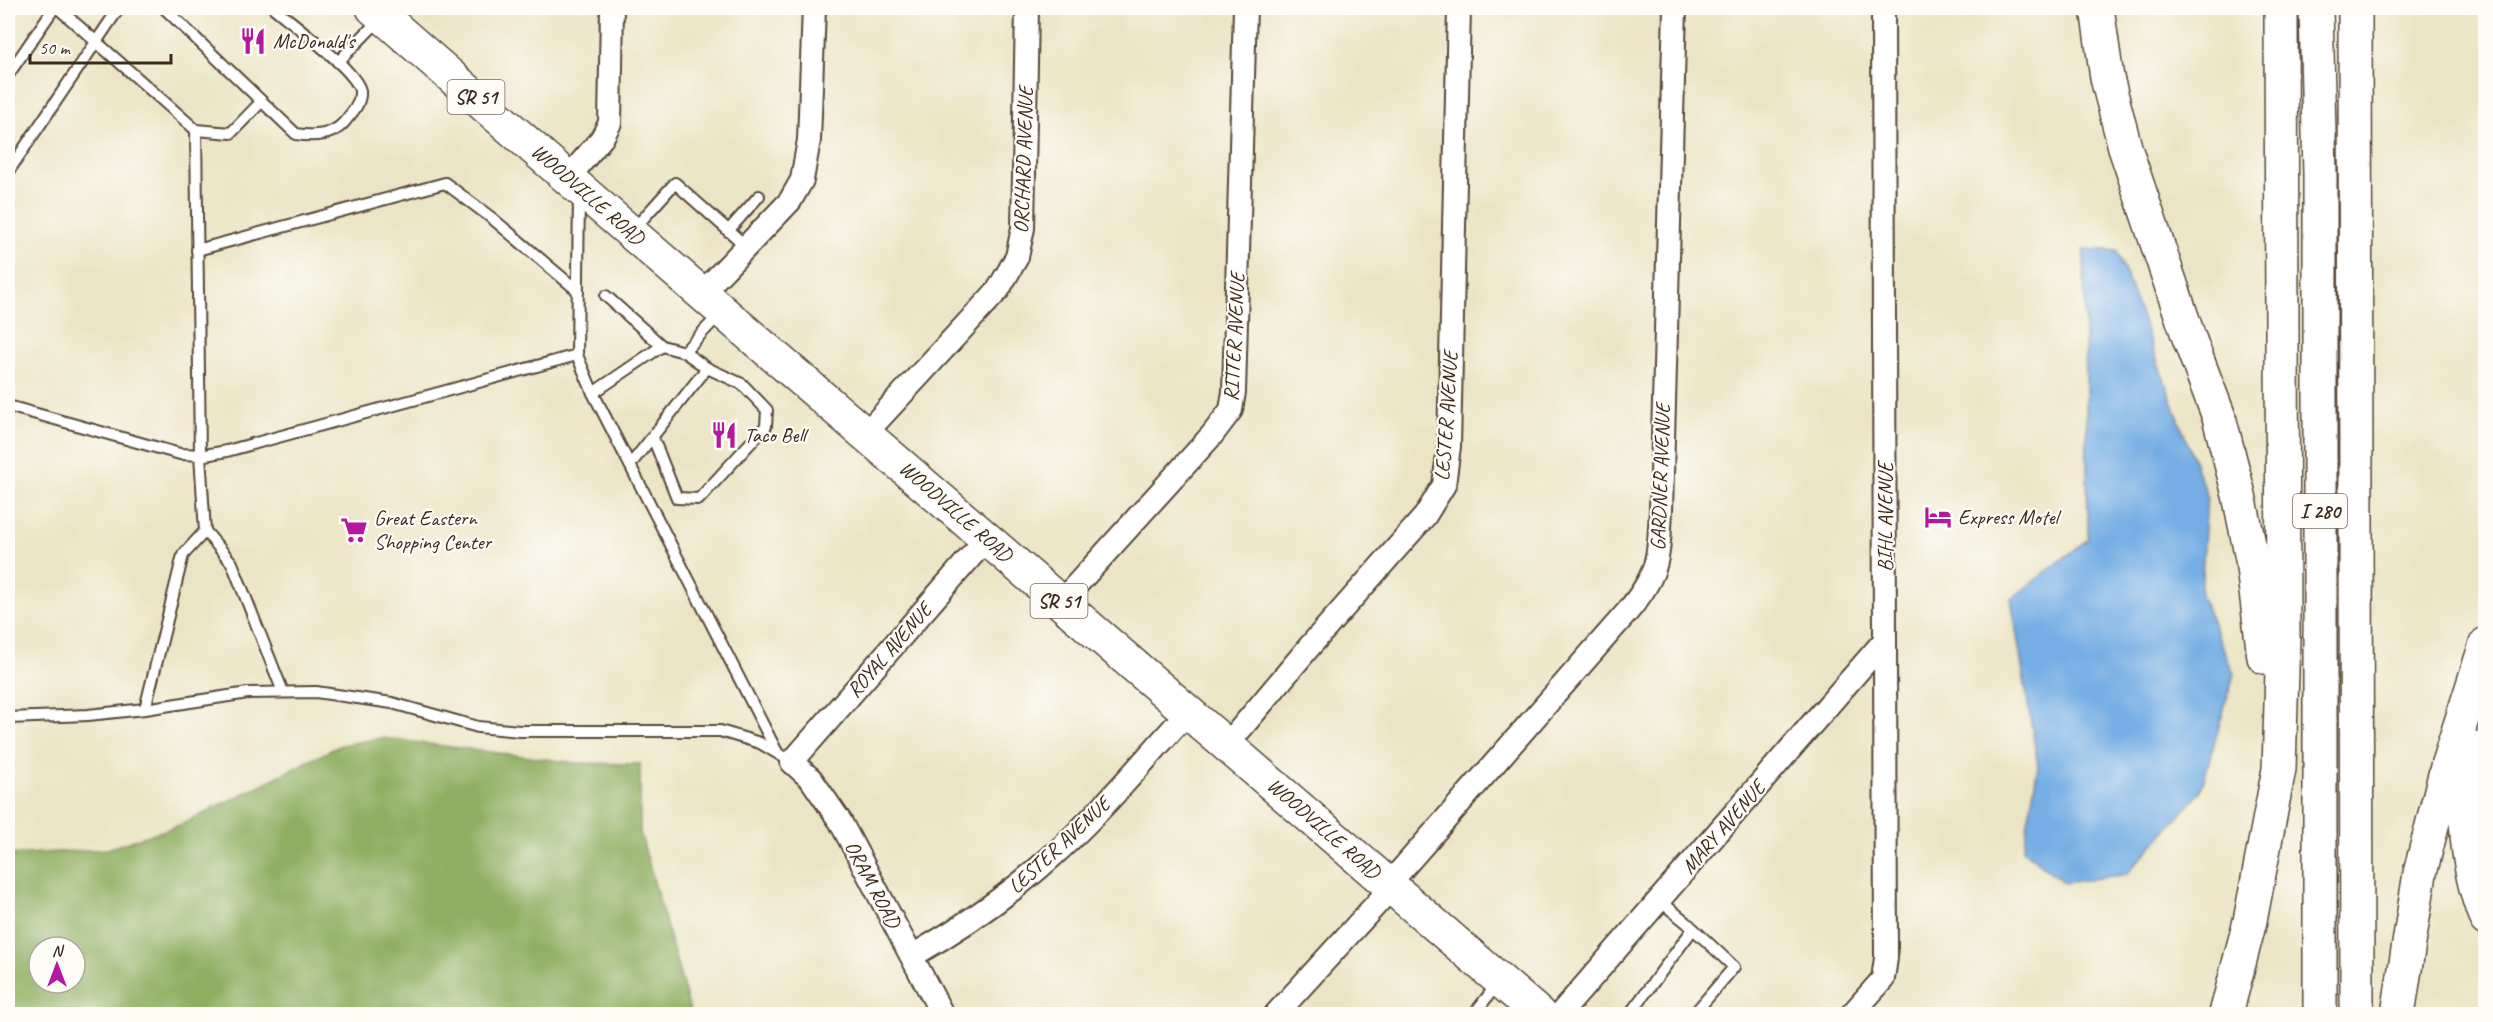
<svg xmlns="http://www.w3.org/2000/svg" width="2493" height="1022" viewBox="0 0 2493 1022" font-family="Caveat,sans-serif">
<rect width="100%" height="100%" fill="#fdfcf7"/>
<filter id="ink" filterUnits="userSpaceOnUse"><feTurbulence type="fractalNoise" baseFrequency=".0167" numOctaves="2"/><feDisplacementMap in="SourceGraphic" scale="12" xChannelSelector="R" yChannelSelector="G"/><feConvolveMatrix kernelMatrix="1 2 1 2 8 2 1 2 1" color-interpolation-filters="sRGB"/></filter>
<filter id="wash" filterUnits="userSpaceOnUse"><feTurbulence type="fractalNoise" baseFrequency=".008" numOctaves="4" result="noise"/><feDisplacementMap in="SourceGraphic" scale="24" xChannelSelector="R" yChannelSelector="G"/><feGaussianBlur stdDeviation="1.35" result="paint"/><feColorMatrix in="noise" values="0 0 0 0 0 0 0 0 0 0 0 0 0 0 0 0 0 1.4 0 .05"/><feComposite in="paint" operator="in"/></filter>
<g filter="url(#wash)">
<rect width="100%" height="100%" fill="#ece5c5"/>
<path fill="#8faf62" stroke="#656c40" stroke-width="1.5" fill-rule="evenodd" d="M 382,738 L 576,763 L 640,764 L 640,832 L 691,1014 L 8,1014 L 8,855 L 107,849 L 180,825 L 341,745 ZM 39,947 L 75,947 L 75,983 L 39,983 Z"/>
<polygon fill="#75ade4" stroke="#586c81" stroke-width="1.5" points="2084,249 2117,251 2207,496 2201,595 2234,674 2200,793 2127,874 2064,883 2023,850 2038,766 2011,599 2088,539"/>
</g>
<g filter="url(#ink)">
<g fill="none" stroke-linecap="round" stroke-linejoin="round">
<defs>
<g id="lane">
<polyline points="58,8 196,130 231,133 261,102"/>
<path d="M 164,8 L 296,134 C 314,137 334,136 346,120 C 353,112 361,103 360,91 C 357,71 292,23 274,8"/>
<polyline points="338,62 381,18"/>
<polyline points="8,75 54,8"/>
<polyline points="196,130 200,455 205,531"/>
<polyline points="8,172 119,8"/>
<polyline points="579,197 577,355 593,393 777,752"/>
<polyline points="632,231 675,183 747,247"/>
<polyline points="728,231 759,196"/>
<polyline points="197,250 445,183 493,219 578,291"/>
<polyline points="606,296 662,346 684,352 720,314"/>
<polyline points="593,393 662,346"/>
<polyline points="8,406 180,454 205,455 227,451 577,355"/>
<polyline points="653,438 677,498 699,499 766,426 767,410 742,384 707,368"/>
<polyline points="630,465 707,368 684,352"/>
<polyline points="145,709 183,555 205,531 232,563 283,692"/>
<polyline points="8,718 88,715 145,709 248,693 316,692 392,703 478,727 520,731 720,731 760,743 792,762"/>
<polyline points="1659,900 1686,922 1734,967 1694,1014"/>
<polyline points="1474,1014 1498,983"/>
<polyline points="1636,1014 1632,1011 1693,929"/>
</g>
<g id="street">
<polyline points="568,178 602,138 610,123 612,8"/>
<polyline points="702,293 790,201 802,180 809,140 814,8"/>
<polyline points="865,434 998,290 1017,257 1023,228 1027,8"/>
<polyline points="1061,602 1212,435 1231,410 1234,392 1245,8"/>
<polyline points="1227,745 1310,646 1425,516 1444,485 1449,446 1459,8"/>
<path d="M 1389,884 L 1628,611 C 1660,572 1658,559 1661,510 L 1675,8"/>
<path d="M 912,956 C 961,928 1007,897 1050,858 C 1100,814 1143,761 1188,712"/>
<polyline points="942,1014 840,821 811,779 792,762 987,538"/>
<polyline points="1276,1014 1392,887"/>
<polyline points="1560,1014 1885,640"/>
<polyline points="1852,1014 1883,979 1886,958 1883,8"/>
</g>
<polyline id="primary" points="373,8 579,188 1539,1014"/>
<g id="highway">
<polyline points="2097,8 2107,78 2126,151 2189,338 2219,417 2239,495 2252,559 2264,657"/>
<polyline points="2316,8 2320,175 2320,1014"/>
<polyline points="2355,8 2357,1014"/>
<path d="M 2468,746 C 2463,804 2464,863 2486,919"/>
<polyline points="2226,1014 2250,921 2279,769 2283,638 2281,8"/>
<polyline points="2398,1014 2420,873 2448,763 2486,644"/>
</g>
</defs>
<use href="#lane" stroke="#564637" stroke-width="14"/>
<use href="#street" stroke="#564637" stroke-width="26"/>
<use href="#primary" stroke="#564637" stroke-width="36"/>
<use href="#highway" stroke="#564637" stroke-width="36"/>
<use href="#lane" stroke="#fff" stroke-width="10"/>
<use href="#street" stroke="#fff" stroke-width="22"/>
<use href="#primary" stroke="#fff" stroke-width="33"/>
<use href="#highway" stroke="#fff" stroke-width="33"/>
</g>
</g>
<defs>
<symbol id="restaurant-bare" viewBox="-9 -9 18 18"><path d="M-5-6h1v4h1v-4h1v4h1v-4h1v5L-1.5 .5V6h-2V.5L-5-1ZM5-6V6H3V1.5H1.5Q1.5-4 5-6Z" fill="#b5179e" stroke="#fdfcf7" stroke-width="2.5" paint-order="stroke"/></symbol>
<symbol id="hotel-bare" viewBox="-9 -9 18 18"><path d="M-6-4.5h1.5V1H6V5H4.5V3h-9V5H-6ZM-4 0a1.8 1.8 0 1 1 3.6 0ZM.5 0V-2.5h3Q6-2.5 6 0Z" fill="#b5179e" stroke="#fdfcf7" stroke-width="2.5" paint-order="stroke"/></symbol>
<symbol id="supermarket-bare" viewBox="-9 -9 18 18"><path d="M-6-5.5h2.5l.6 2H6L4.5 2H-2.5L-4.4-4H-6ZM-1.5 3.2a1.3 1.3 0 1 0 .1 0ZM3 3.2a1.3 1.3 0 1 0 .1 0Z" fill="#b5179e" stroke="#fdfcf7" stroke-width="2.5" paint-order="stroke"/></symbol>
</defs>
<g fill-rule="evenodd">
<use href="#restaurant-bare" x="234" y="22" width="38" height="38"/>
<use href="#restaurant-bare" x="705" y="416" width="38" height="38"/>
<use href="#hotel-bare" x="1919" y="498" width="38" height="38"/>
<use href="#supermarket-bare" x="335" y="511" width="38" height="38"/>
</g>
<g text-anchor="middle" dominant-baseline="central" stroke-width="4.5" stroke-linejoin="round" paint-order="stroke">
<g fill="#fdfcf7" stroke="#75695f" stroke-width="1.5">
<rect x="447.5" y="80" width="57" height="34" rx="4.5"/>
<rect x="2293" y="494" width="54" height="34" rx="4.5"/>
<rect x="1030.5" y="584" width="57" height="34" rx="4.5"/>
</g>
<g font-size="20" font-weight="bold" fill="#3b2a1e">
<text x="476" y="97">SR 51</text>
<text x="2320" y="511">I 280</text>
<text x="1059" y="601">SR 51</text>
</g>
<g font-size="21" fill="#3b2a1e" stroke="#fdfcf7" text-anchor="start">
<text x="273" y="41">McDonald's</text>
<text x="744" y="435">Taco Bell</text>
<text x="1958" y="517">Express Motel</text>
<text x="374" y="518">Great Eastern<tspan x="374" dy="24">Shopping Center</tspan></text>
</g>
<g font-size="21" fill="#3b2a1e" stroke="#fdfcf7">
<text transform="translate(1023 160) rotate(-88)">ORCHARD AVENUE</text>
<text transform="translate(588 194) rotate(41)">WOODVILLE ROAD</text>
<text transform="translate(1234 337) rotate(-87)">RITTER AVENUE</text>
<text transform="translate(1446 416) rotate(-86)">LESTER AVENUE</text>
<text transform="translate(1660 477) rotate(-88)">GARDNER AVENUE</text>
<text transform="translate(956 511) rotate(41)">WOODVILLE ROAD</text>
<text transform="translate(1885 517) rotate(-90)">BIHL AVENUE</text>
<text transform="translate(889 650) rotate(-49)">ROYAL AVENUE</text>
<text transform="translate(1723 827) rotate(-49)">MARY AVENUE</text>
<text transform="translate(1324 828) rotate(41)">WOODVILLE ROAD</text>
<text transform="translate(1059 845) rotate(-43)">LESTER AVENUE</text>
<text transform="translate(873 884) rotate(62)">ORAM ROAD</text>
</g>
</g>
<rect width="2493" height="1022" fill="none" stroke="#fdfcf7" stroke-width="30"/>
<g transform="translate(57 965)"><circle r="28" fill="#fdfcf7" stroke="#afa8a0" stroke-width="1.5"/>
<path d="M0-4.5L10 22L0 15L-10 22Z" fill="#b5179e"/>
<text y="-9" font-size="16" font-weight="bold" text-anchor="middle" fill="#3b2a1e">N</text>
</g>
<path d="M30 54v9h141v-9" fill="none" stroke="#3b2a1e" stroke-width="3"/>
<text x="39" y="54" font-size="18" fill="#3b2a1e" stroke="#fdfcf7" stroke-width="4.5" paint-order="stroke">50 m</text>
</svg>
